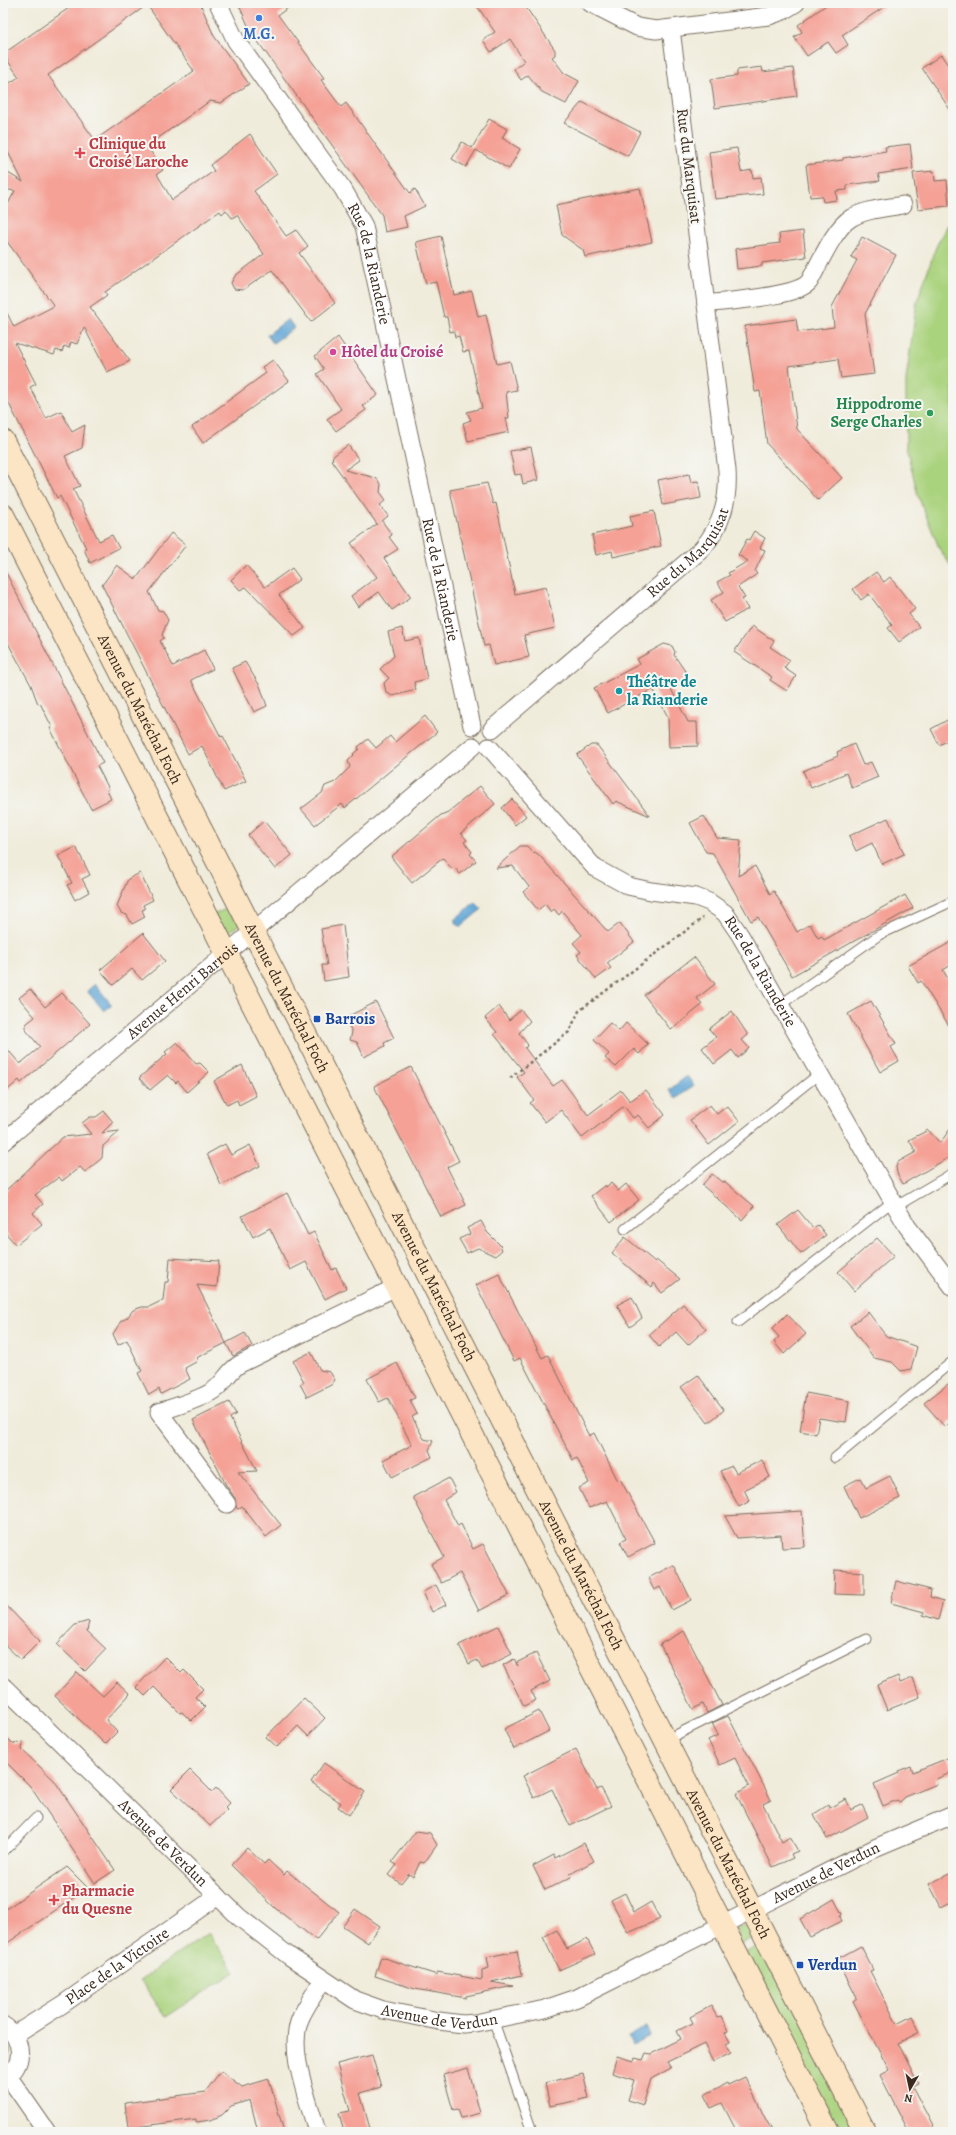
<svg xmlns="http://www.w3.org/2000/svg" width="956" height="2135" viewBox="0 0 956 2135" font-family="Alegreya,serif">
<rect width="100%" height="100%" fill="#f6f6f2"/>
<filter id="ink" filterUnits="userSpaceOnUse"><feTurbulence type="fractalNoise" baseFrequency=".025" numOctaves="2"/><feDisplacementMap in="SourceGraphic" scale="8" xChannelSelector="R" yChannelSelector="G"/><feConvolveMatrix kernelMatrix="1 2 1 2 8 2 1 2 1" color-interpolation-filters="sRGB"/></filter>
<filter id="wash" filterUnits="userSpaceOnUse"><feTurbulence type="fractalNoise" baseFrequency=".012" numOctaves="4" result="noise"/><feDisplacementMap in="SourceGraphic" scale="16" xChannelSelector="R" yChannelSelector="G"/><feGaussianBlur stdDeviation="0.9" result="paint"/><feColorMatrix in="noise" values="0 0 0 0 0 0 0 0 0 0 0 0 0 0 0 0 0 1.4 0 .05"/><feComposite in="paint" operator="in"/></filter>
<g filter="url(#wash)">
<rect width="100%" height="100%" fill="#f0ecdb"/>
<g fill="#aad37e" stroke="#727e4e">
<polygon points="953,212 953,569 940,550 918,496 906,446 906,380 917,301 936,247"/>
<polygon points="234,905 240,924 226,934 213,915"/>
<polygon points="749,1923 759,1934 739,1945 736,1929"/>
<polygon points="208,1933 235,1972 166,2017 140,1980"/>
<polygon points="764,1943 859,2132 834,2132 743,1954"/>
<path d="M 3,2037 C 13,2046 12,2059 3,2068 Z"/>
</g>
<g fill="#5fa5d5" stroke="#4d687a">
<polygon points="288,319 294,328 273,343 267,335"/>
<polygon points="475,902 482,909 460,927 454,920"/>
<polygon points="95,984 112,1005 104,1011 87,991"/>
<polygon points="687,1076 694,1085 676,1099 669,1090"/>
<polygon points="647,2027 651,2036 632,2045 628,2036"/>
</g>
<g id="blocks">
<g fill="#f5a196" fill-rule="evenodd">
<path d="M 76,3 L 200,3 L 214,36 L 249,84 L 221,103 L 210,101 L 147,146 L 163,170 L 157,174 L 172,200 L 214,171 L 210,165 L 250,134 L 277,174 L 254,191 L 286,236 L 296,230 L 308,246 L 299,253 L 335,303 L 311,322 L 272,270 L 243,290 L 234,289 L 231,283 L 235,276 L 264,254 L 237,215 L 232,218 L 226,210 L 222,214 L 220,211 L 105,292 L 107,295 L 90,307 L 130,361 L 107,372 L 84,327 L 77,344 L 71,342 L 69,348 L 64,346 L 62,352 L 56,350 L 54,355 L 15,343 L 36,384 L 30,387 L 46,418 L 61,411 L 72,432 L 85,425 L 82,448 L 65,456 L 80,486 L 73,489 L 99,541 L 112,535 L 119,548 L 90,563 L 84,549 L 86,548 L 60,496 L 57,498 L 3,392 L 3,305 L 14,327 L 54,306 L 3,236 L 3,213 L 15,191 L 3,189 L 3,170 L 23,182 L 3,142 L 3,87 L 19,77 L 3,54 ZM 147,5 L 194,71 L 95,140 L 48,75 Z"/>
<polygon points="238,3 295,3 278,15 324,78 321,80 341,107 346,103 410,193 415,189 425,206 404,216 407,227 385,232 382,215 251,32"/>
<polygon points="475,3 523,3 555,50 555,55 552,57 564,73 579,81 566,104 542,92 528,75 521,80 514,69 524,61 510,39 491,52 483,40 495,32"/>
<polygon points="829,3 890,3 842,35 848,45 836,53 828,42 807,56 794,37 802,32 798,25"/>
<polygon points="941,55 953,72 953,114 922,68"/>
<polygon points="762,67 763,72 793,68 797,96 715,108 711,79 737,76 737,70"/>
<polygon points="582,102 640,132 628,156 564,123"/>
<polygon points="489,119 507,129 502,138 520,149 509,169 476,150 466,167 452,159 462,142 472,148"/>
<polygon points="910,144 913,169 878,174 880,181 847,185 847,190 836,191 837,200 823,202 822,196 810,197 806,165 843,160 843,158 886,151 885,147"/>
<polygon points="737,148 741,172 752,170 753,178 761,177 763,194 715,199 709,152"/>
<polygon points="934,171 935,181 947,180 949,206 918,209 913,173"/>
<polygon points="640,188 652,242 585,257 583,250 562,235 556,205"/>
<polygon points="803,231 806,257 762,263 762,266 737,269 735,249 780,243 779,234"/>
<polygon points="441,236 454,295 472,291 478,317 486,315 497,364 510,361 517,390 506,392 509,418 506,418 509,432 468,441 463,423 471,420 467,412 482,408 469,351 463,352 459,336 455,337 454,331 450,332 447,317 444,317 436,282 426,284 416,242"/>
<polygon points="862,237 896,255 865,314 874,374 841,378 838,359 789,366 797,429 842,478 818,500 767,444 760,391 755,392 745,326 796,319 798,332 834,327 832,307 857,260 851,257"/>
<polygon points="338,337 378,395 363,406 366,410 336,431 327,419 341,409 317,374 324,369 315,356"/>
<polygon points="273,360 289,381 203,443 192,427 266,373 262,367"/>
<polygon points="348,445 359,460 345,470 376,478 381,484 380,492 386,500 380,505 388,516 382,521 392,535 389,537 398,549 384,558 411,597 392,610 379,592 358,607 351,596 377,577 351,543 377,524 331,460 333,459 332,457"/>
<polygon points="531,447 538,480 523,484 521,474 515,475 510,451"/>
<polygon points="689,474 691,482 698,481 701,498 663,505 658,480"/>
<polygon points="487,483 493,504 496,503 515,594 546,587 555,628 524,635 529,657 494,665 489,645 484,646 450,490"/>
<polygon points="654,511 661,546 613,557 612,551 596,555 592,535 632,526 630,516"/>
<polygon points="754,531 765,538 760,548 765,550 755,571 757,574 738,587 745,598 742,599 748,609 725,622 711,600 724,592 717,582 730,575 728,573 748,561 738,555 747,539 749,540"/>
<polygon points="171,533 186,545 149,592 158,610 163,611 168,620 162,635 164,638 160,641 173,666 204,650 213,669 191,680 221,737 223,736 246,781 224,791 202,746 188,754 102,585 117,565 136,579"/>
<polygon points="246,565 265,587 292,568 300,579 279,595 305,628 294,636 246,587 240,590 231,580"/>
<polygon points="3,567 103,763 97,766 109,789 107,790 111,799 91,809 50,728 52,727 40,703 38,704 31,685 3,634"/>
<polygon points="876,572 884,582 890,577 915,609 909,614 919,627 899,642 888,628 892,625 869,594 861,600 853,589"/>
<polygon points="752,626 774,641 770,647 790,660 784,668 796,676 787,691 770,680 772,677 734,652"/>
<polygon points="402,628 405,641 419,638 427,679 414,682 416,690 392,696 386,692 384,683 389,678 380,669 394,656 388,632"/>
<polygon points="664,644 672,646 675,652 674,655 687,674 685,682 671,689 688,722 697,722 698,746 669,747 668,717 653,689 608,713 594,688 640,664 637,659"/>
<polygon points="245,662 260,686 267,706 254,712 232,668"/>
<polygon points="425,716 437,732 345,808 342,804 315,825 301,809 322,793 325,786 335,782 350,767 348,761 354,755 353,754 359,749 358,747 368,739 376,748 390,736 395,742"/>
<polygon points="953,717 953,738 939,745 931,729"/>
<polygon points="854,744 863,765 871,762 878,777 852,788 846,773 811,788 803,771 838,756 837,752"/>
<polygon points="591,745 597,745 650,816 616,801 613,804 577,755"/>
<polygon points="480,786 495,804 461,833 467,840 464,842 472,852 470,854 476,861 460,874 454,867 452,869 443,858 412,883 391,857 441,815 448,812"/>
<polygon points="512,799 526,816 515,825 502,808"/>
<polygon points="704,816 717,838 741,840 738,876 755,866 770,894 774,891 797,932 810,924 818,938 822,936 824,940 905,895 913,908 792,976 758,917 751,921 713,853 706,852 690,823"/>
<polygon points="888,818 904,854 882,864 872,843 856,851 849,836"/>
<polygon points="264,821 292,855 275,869 248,835"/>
<polygon points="520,846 527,846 533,853 535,852 539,855 608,932 620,923 634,942 607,963 611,968 596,979 577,955 581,952 573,943 582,935 562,911 559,915 554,909 551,912 545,904 538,910 523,892 529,887 513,866 496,868"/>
<polygon points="76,847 90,875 82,879 89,892 75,900 67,885 72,883 58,856"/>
<polygon points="140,873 153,900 143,905 145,909 142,910 145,917 132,924 127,915 121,913 117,906 128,879"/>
<polygon points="343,925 349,977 324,981 322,965 327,965 321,929"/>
<polygon points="143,933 165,961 142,980 132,969 113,985 100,970"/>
<polygon points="953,941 953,964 943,970 953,988 953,1032 921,981 918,983 908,966"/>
<polygon points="694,957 715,984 697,998 702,1005 671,1030 644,995"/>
<polygon points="30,989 45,1007 62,993 90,1024 21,1083 19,1080 3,1094 3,1044 20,1064 40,1047 26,1030 26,1024 35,1017 19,998"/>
<polygon points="871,1001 896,1044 891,1047 899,1061 880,1072 848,1014"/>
<polygon points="376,1002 394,1038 384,1043 385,1046 364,1057 357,1042 350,1040 352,1032 345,1018"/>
<polygon points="499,1006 509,1020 521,1010 530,1021 519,1033 528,1045 525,1048 553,1086 562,1080 588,1115 621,1090 630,1101 646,1090 665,1115 649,1128 638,1115 633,1118 624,1106 582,1138 561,1110 545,1122 530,1103 534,1100 517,1077 524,1072 494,1034 497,1032 485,1018"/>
<polygon points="732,1011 748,1035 742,1040 749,1048 738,1058 732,1050 714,1064 702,1048 716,1037 709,1029"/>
<polygon points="610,1023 619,1031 626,1023 648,1044 639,1054 634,1049 616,1067 605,1058 609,1054 594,1040"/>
<polygon points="177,1042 196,1064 200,1063 209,1072 187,1092 178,1081 176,1083 168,1075 150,1090 139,1078 167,1054 165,1052"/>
<polygon points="242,1065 256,1096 239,1105 237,1100 227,1105 214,1081"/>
<polygon points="411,1067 459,1161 447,1167 466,1205 441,1217 374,1086"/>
<polygon points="710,1105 717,1114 727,1106 739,1121 709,1145 690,1120"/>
<polygon points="104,1111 113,1122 102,1133 120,1131 103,1146 102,1158 85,1172 80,1167 62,1181 59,1177 35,1195 43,1204 33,1213 42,1224 16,1245 3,1230 3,1193 63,1137 91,1134 82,1123 90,1117 96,1117"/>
<polygon points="953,1125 953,1155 903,1184 897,1173 896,1167 898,1162 916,1152 909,1140 928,1130 940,1143"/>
<polygon points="225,1144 231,1155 250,1145 260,1166 221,1185 207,1154"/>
<polygon points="712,1174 723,1183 724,1181 754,1206 742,1220 702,1185"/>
<polygon points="611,1183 618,1191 626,1184 639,1200 611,1222 591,1196 605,1185 606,1187"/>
<polygon points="287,1193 308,1235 314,1232 332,1270 336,1268 346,1288 325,1299 306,1262 290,1270 270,1228 253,1237 242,1216"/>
<polygon points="798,1210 813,1228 818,1225 826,1235 801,1254 778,1225"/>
<polygon points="481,1221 487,1232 500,1245 502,1250 495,1256 478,1248 467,1253 459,1239 470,1234 467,1228"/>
<polygon points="625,1237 655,1262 656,1260 680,1279 662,1293 654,1283 652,1287 612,1253"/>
<polygon points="877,1238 894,1256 854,1291 838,1272"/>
<polygon points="170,1258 219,1261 217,1287 197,1285 226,1343 245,1333 252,1346 233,1356 226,1343 198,1357 196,1362 185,1368 190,1379 161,1394 159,1389 149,1395 138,1373 142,1371 127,1340 118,1345 113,1334 121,1321 127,1318 133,1310 142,1307 149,1307 163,1300 165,1282 168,1282"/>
<polygon points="499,1274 542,1358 548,1355 589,1436 594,1433 618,1481 620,1479 655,1543 628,1557 620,1542 626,1539 607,1501 589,1508 579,1488 589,1483 577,1458 573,1460 520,1358 514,1361 476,1285"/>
<polygon points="632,1297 642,1318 630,1327 617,1305"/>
<polygon points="683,1304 706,1329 688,1345 676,1332 659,1347 649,1335"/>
<polygon points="868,1312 886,1336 917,1347 911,1369 901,1371 892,1362 874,1358 850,1326"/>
<polygon points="787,1314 806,1334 784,1354 774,1342 779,1337 772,1329"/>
<polygon points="311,1352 320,1370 330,1372 335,1380 331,1385 307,1397 300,1384 304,1382 293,1361"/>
<polygon points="397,1363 415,1398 410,1400 417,1414 412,1417 424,1439 433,1441 429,1450 432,1457 392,1477 383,1460 412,1445 388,1398 379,1402 367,1379"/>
<polygon points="698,1375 724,1410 708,1423 681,1387"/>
<polygon points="953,1380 953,1420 945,1427 924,1403"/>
<polygon points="806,1393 849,1401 846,1422 819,1418 816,1434 800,1431"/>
<polygon points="229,1402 236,1414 230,1418 257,1471 238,1472 281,1525 266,1537 242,1506 238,1509 236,1507 235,1498 226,1485 193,1420"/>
<polygon points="762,1460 770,1477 744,1490 750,1501 739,1507 720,1471 732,1466 736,1473"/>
<polygon points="890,1476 900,1498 859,1518 844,1486 860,1478 866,1488"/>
<polygon points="449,1478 456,1492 444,1500 458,1526 461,1524 473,1549 483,1544 509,1595 479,1611 460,1573 441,1583 431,1564 444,1557 413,1497"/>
<polygon points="802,1511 805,1547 782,1548 781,1535 737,1538 725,1516"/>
<polygon points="674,1565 691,1600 672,1610 660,1587 654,1590 648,1578"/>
<polygon points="835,1570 864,1572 864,1595 834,1594"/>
<polygon points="896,1581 931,1590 930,1597 943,1601 938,1620 923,1615 924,1612 891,1603"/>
<polygon points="436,1585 446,1605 432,1612 423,1592"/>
<polygon points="3,1602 40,1641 21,1660 3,1643"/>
<polygon points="89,1621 87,1631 106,1649 85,1671 57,1644 75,1625"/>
<polygon points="498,1626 512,1654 482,1669 477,1660 469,1664 459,1645"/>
<polygon points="684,1631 722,1705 707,1713 703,1704 693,1709 660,1644"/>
<polygon points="536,1653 550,1681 531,1691 536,1700 524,1706 503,1665 514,1659 518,1666 516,1663"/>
<polygon points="165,1657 181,1673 184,1670 203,1689 195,1697 205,1707 191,1721 182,1712 180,1713 154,1687 145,1696 136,1687"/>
<polygon points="77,1672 103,1696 117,1682 130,1694 106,1720 117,1732 105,1744 55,1696"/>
<polygon points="898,1676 900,1683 913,1678 920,1697 887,1710 877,1685"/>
<polygon points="304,1698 325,1718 308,1736 298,1726 277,1747 266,1737"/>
<polygon points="539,1711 549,1731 514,1749 504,1729"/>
<polygon points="728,1716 771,1800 763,1804 782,1842 790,1837 798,1851 791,1854 793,1858 773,1867 736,1794 749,1786 735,1758 720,1765 708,1740 718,1735 712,1723"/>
<polygon points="3,1733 13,1744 23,1742 22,1750 54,1780 115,1870 95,1883 30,1786 3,1759"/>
<polygon points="576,1749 597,1790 601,1788 611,1806 570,1826 552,1789 534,1798 523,1776"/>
<polygon points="948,1758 953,1772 936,1779 937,1784 905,1797 900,1802 897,1800 883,1806 874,1784 899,1773 898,1771 911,1766 913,1772"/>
<polygon points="324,1763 365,1792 349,1815 338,1807 341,1803 311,1782"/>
<polygon points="190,1770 212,1792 216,1788 230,1803 225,1808 227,1810 210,1826 171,1789"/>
<polygon points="846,1799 851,1810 862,1805 868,1817 827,1839 814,1814 828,1805 829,1808"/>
<polygon points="416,1831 430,1833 437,1845 424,1863 420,1862 413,1877 409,1874 401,1884 389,1875 397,1865 392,1862"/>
<polygon points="584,1843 594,1861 570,1874 571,1877 545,1890 533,1866 554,1855 555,1858"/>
<polygon points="247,1848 264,1864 268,1860 284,1875 287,1871 339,1912 316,1940 275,1908 231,1865"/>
<polygon points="67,1867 88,1888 3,1946 3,1911"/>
<polygon points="953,1872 953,1901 941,1907 929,1884"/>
<polygon points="625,1893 634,1912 651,1902 660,1919 628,1933 611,1900"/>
<polygon points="834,1899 842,1914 840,1917 842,1921 810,1937 800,1919"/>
<polygon points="355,1909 380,1926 368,1943 343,1926"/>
<polygon points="557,1930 567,1949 587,1939 595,1954 559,1970 543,1937"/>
<polygon points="861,1946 873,1970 870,1971 897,2024 912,2016 920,2032 898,2043 918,2083 912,2086 936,2132 909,2132 880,2075 889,2070 853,2001 857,1998 837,1959"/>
<polygon points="517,1951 522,1975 491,1982 513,1986 466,1996 466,1998 415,1989 375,1976 381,1957 437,1975 437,1972 482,1980 482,1970 489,1968 487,1957"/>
<polygon points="711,2006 717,2017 721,2016 728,2031 725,2033 730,2042 726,2044 731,2053 713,2062 704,2044 667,2062 671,2068 651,2079 643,2105 628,2100 634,2080 612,2073 617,2056 634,2061 635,2058 643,2060 646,2053 651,2054 681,2039 677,2031 693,2023 690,2017"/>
<polygon points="372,2055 381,2087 360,2093 371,2132 344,2132 339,2113 350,2111 337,2064"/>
<polygon points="468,2068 480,2113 461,2118 458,2109 453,2110 443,2075"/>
<polygon points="221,2071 242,2087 269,2079 284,2132 258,2132 250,2100 231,2106 222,2115 211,2120 196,2122 196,2119 128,2128 125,2103 205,2092"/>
<polygon points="583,2074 589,2098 550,2106 545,2083"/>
<polygon points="745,2077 765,2118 773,2132 737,2132 722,2103 711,2108 704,2095 727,2083 728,2085"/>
</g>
</g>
</g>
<g filter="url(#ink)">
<use href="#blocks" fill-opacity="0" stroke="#7a6e60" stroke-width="1"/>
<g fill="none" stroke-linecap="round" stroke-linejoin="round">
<defs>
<g id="service">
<polyline points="780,1005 879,935 953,901"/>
<polyline points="895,1207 953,1173"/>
<polyline points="625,1229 819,1074"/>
<polyline points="738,1322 892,1202"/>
<polyline points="835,1458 953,1361"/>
<polyline points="666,1740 867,1639"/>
<polyline points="3,1852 36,1818"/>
<polyline points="493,2019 532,2132"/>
</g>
<g id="minor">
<path id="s1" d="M 218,3 L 236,41 L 343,189 L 364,226 L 472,726"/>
<polyline points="590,3 637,27 656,30 769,16 783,11 796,3"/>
<path d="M 706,304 C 728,301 796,297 809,282 C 819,265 834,228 851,218 C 866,209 887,208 903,205"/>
<path id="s2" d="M 492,729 L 702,549 C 722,525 729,501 727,470 L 671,29"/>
<path id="s3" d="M 489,747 L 595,868 L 628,886 L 651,891 L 696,897 L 709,902 L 725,913 L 740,935 L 907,1226 L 953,1287"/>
<path id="s4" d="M 3,1142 L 473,746"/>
<path d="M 227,1504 L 159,1412 C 174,1407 202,1399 214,1390 C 225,1382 228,1371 240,1364 L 396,1287"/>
<path id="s5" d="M 3,1686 L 239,1917 L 289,1956 L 355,2000 L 383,2010 L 439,2021 L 463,2024 L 475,2023 L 545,2009 L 577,1998 L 877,1847 L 953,1815"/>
<path d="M 3,2025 C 24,2038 26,2067 3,2079"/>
<path id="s6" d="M 14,2035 L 63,2004 L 218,1896"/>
<polyline points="8,2076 47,2132"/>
<path d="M 317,2132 C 309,2100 286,2049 301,2017 C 307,2004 316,1992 323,1979"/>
</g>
<g id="secondary">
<path id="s7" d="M 3,441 L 865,2132"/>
<polyline points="3,515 828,2132"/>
</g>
</defs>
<use href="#service" stroke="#7a6e60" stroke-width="11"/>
<use href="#minor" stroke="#7a6e60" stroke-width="19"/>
<use href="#secondary" stroke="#7a6e60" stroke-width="24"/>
<polyline stroke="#7a6e60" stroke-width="2.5" stroke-dasharray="3 3" stroke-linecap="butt" points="510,1078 569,1032 579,1011 703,918"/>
<use href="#service" stroke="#fff" stroke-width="9"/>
<use href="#minor" stroke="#fff" stroke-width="17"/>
<use href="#secondary" stroke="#fce5c4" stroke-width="22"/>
</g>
</g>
<circle fill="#3f7fe0" stroke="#f6f6f2" stroke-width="1.5" cx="259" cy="18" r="4"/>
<g fill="#e0444e" stroke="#f6f6f2" stroke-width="1.5">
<path d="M78 147h4v4h4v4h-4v4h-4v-4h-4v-4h4z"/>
<path d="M52 1894h4v4h4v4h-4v4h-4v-4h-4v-4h4z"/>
</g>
<circle fill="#d1479c" stroke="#f6f6f2" stroke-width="1.5" cx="333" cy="352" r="4"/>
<circle fill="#2e9e5b" stroke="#f6f6f2" stroke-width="1.5" cx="930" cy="413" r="4"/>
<circle fill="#0f9aa8" stroke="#f6f6f2" stroke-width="1.5" cx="619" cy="691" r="4"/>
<g fill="#1a4fb4" stroke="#f6f6f2" stroke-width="1.5">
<rect x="313" y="1015" width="8" height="8" rx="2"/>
<rect x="796" y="1961" width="8" height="8" rx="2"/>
</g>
<g text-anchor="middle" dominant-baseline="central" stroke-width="4" stroke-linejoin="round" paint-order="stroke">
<g font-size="16" font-weight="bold" fill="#366cbe" stroke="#f6f6f2">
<text x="259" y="34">M.G.</text>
</g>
<g font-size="16" font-weight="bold" fill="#be3a42" stroke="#f6f6f2" text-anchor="start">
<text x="89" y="144">Clinique du<tspan x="89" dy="18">Croisé Laroche</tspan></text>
<text x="62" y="1891">Pharmacie<tspan x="62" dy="18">du Quesne</tspan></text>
</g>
<g font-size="16" fill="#3b2a1e" stroke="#f6f6f2">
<text transform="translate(689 166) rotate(83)">Rue du Marquisat</text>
<text stroke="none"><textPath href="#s1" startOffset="305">Rue de la Rianderie</textPath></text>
<text stroke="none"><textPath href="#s2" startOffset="265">Rue du Marquisat</textPath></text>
<text stroke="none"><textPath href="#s1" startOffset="629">Rue de la Rianderie</textPath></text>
<text stroke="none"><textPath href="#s7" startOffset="301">Avenue du Maréchal Foch</textPath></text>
<text stroke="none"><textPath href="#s3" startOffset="369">Rue de la Rianderie</textPath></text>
<text stroke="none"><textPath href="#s4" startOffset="235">Avenue Henri Barrois</textPath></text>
<text stroke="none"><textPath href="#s7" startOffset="625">Avenue du Maréchal Foch</textPath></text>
<text stroke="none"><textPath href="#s7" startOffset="949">Avenue du Maréchal Foch</textPath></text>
<text stroke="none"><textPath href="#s7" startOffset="1273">Avenue du Maréchal Foch</textPath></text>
<text stroke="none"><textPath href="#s5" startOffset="224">Avenue de Verdun</textPath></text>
<text stroke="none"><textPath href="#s7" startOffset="1597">Avenue du Maréchal Foch</textPath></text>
<text stroke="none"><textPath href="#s5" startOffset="980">Avenue de Verdun</textPath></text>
<text stroke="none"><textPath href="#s6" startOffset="124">Place de la Victoire</textPath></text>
<text stroke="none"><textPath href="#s5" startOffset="560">Avenue de Verdun</textPath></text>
</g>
<g font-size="16" font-weight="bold" fill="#b23c85" stroke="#f6f6f2" text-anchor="start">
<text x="341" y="352">Hôtel du Croisé</text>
</g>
<g font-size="16" font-weight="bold" fill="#27864d" stroke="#f6f6f2" text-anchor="end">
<text x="922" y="404">Hippodrome<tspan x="922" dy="18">Serge Charles</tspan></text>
</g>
<g font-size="16" font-weight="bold" fill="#0d838f" stroke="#f6f6f2" text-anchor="start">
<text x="627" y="682">Théâtre de<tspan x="627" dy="18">la Rianderie</tspan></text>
</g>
<g font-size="16" font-weight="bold" fill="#164399" stroke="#f6f6f2" text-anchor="start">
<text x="325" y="1019">Barrois</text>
<text x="808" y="1965">Verdun</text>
</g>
</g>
<rect width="956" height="2135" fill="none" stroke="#f6f6f2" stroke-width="16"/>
<g transform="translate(910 2089) rotate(189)" stroke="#f6f6f2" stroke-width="3" paint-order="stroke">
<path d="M0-3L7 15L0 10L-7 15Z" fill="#3b2a1e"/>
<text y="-6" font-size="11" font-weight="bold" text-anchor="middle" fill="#3b2a1e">N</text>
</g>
</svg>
